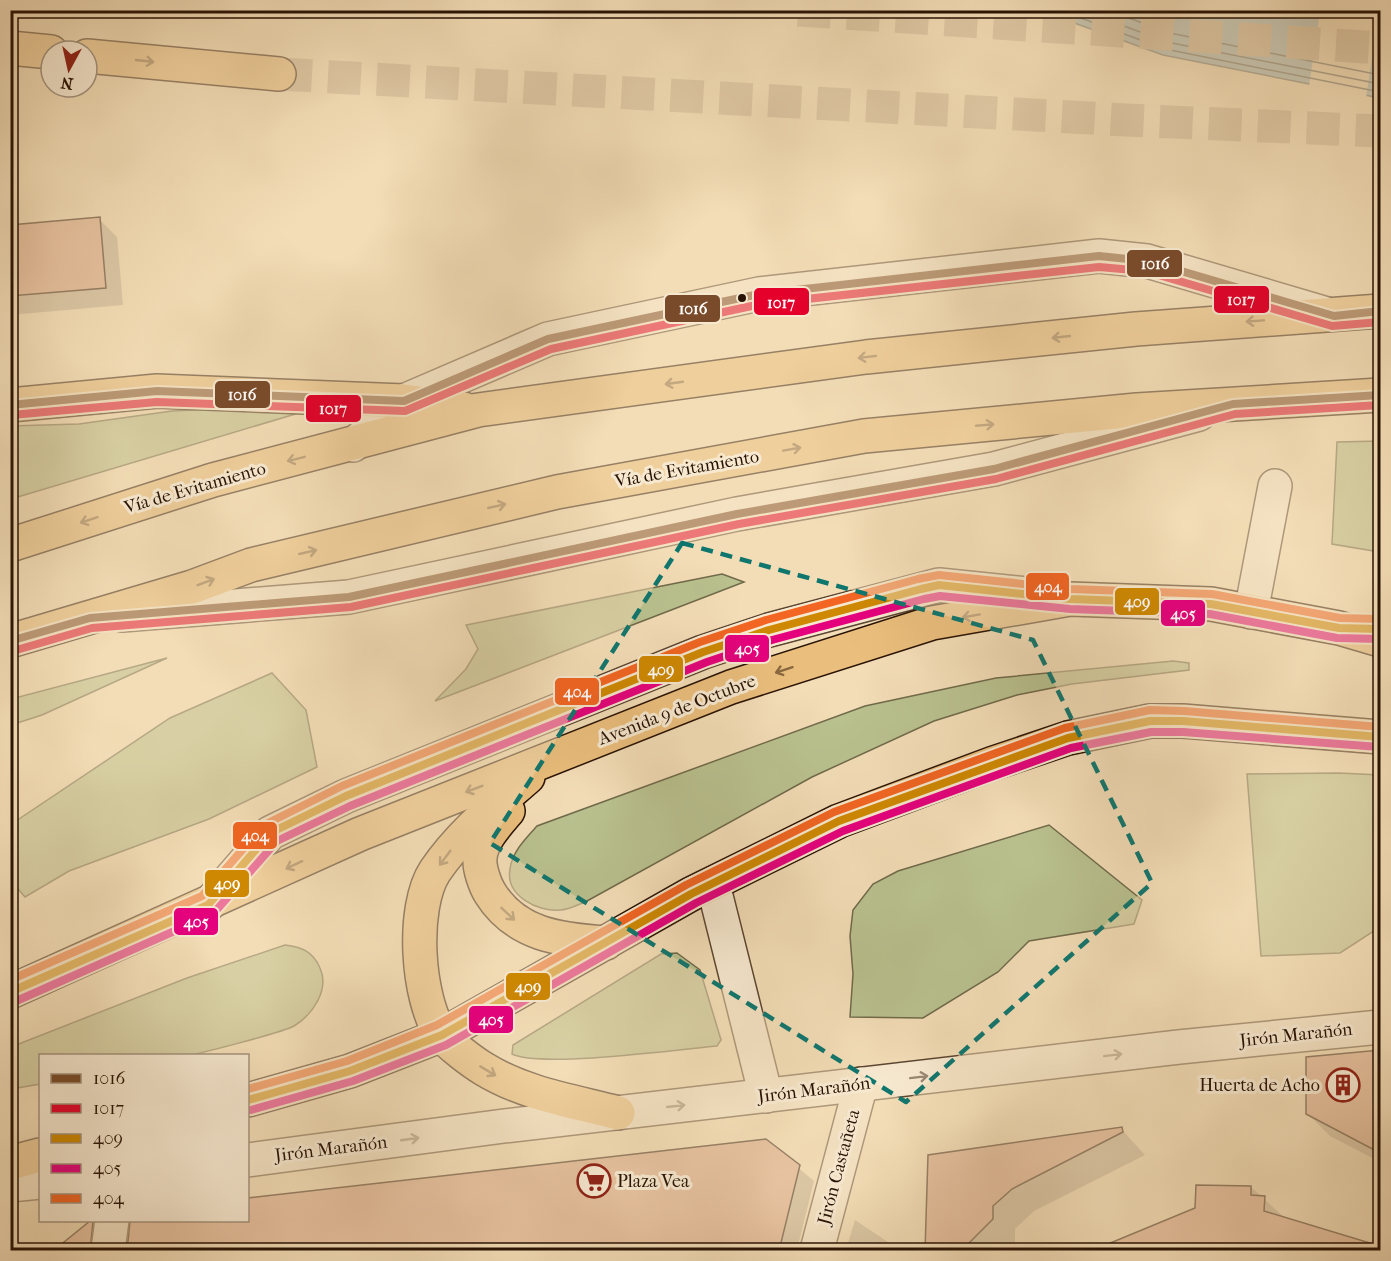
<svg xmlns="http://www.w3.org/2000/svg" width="1391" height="1261" viewBox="0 0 1391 1261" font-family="'IM FELL French Canon',serif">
<rect width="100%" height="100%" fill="#f3ddb7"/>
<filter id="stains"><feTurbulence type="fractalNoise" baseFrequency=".00333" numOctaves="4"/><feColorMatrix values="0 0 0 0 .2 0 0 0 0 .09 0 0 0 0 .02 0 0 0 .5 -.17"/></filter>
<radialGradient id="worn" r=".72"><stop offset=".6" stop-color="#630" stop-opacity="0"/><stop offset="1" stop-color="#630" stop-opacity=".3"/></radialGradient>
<g fill="#b9c18f" stroke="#706a4a" stroke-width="1.5">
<polygon points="329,404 11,499 10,426 79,424 172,411"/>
<polygon points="1380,441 1380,552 1332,544 1337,442"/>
<polygon points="722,574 744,582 435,701 466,669 478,649 466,625"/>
<polygon points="167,658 42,715 11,725 11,699"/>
<path d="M 1173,661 L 1189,663 L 1189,670 L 1072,684 L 1017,695 L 934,721 L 812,777 L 587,901 C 579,904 569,910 560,910 C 538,912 505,896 510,869 C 512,852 526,838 537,826 L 865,706 L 996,678 Z"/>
<polygon points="272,673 306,710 317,767 209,819 69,871 25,897 11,881 11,827 16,821 170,718"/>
<polygon points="1339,773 1380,775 1380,927 1340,953 1261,956 1247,774"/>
<polygon points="1049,825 1142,900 1134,924 1029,941 998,972 923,1018 850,1017 853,974 850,936 853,910 873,884 898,871"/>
<path d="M 285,945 C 301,947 313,951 320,968 C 330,990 312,1015 294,1026 C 283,1032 197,1055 183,1056 C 136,1058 88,1056 40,1056 L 40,1084 L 11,1089 L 11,1047 L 187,978 Z"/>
<path d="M 677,953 L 700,970 L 721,1040 L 717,1046 C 677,1050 540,1068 512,1054 L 513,1045 L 661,954 Z"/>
</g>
<polygon fill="#a1b9ba" stroke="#717671" stroke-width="1.5" points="1041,11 1380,11 1380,98 1163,55"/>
<polygon fill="#f3ddb7" points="1320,11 1379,11 1366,98 1309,87"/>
<g fill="#0003">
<polygon points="99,219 117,237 123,305 10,315 10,226"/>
<polygon points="1380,1051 1380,1162 1330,1136 1307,1113 1308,1058"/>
<polygon points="1121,1129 1145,1155 1034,1211 1015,1229 1015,1242 1006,1250 927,1250 929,1156"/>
<polygon points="765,1140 814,1181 797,1250 128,1250 132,1220 248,1220 248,1199"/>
<polygon points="1251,1187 1286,1219 1095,1250 1101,1246"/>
<polygon points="93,1220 107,1234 106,1250 10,1250 10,1247 66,1242"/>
<polygon points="855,1220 900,1250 846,1250"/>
</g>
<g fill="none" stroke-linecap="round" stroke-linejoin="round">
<g stroke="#64665f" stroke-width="1.5">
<polyline points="1059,10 1165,49 1380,92"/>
<polyline points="1081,10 1167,42 1380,84"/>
<polyline points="1107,10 1170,33 1380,75"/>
</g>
</g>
<g fill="#dba488" stroke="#281204" stroke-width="1.5">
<polygon points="100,217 106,288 10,296 10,225"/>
<polygon points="1380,1050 1380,1153 1306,1114 1306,1057"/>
<polygon points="1122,1127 1123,1132 1012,1189 993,1206 993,1219 961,1251 925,1251 928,1155"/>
<polygon points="766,1139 800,1165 779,1251 127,1251 130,1221 248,1221 248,1198"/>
<polygon points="1196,1185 1251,1186 1251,1195 1265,1196 1264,1211 1370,1243 1369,1251 1091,1251 1195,1208"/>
<polygon points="90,1221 93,1221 90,1251 53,1251"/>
</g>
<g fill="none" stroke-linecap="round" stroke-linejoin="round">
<g stroke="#cab493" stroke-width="33" stroke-dasharray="33 16" stroke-linecap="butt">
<polyline points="798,10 1380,48"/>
<polyline points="279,74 1126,120 1380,131"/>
</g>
<defs>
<g id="minor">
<polyline points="353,445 404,401 548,339 759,294 1099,256 1147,261 1327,314"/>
<polyline points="1251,612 1275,486"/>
<polyline points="122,615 349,597 737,514 994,469 1199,414"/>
<polyline points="713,884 766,1096"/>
<polyline points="208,905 270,833 346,796 703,652 769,630 939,585 1056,597"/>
<polyline points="248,1160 504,1126 1179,1047 1380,1027"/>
<polyline points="10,1185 40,1182"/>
<polyline points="108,1250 112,1220"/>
<polyline points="817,1250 861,1084"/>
</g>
<g id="major">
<path d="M 528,777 C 495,806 460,834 435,871 C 411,908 417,998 441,1034 C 448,1044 474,1063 484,1069 C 525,1094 572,1101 618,1113"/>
<path d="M 508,811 C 497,824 481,841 480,858 C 479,868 485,885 490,893 C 516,935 560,940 606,943"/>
<polyline points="10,992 360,834 731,687 932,623 1070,599 1211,604 1339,628 1380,640"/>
<polyline points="248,1100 350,1071 442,1035 691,894 839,821 991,764 1068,738 1150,721 1183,721 1380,737"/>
<polyline points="10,1163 40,1155"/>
</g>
<g id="highway">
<polyline points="10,48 51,52"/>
<polyline points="87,56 279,74"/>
<polyline points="10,405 157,391 404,401 464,409"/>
<polyline points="10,545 213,480 478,410 866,357 1136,329 1380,311"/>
<polyline points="10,641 192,587 251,565 557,492 864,436 1137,410 1380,395"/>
</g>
</defs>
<use href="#minor" stroke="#5b4531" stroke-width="36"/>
<use href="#major" stroke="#281204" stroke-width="36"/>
<use href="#highway" stroke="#281204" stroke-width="36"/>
<use href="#minor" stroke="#f7e9d0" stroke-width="33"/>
<use href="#major" stroke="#eabe7c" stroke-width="33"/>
<use href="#highway" stroke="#eabe7c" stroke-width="33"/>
<defs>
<g id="bus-1">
<polyline points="10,405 157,391 404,401 548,339 759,294 1099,256 1147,261 1334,316 1380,311"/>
<polyline points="10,641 90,618 349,597 737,514 994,469 1233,404 1380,395"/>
</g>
<g id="bus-2">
<polyline points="11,415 157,402 405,411 551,349 761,304 1099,267 1145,271 1332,326 1380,322"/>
<polyline points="13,651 92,628 351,607 739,524 996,479 1235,414 1380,405"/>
</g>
<g id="bus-3">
<polyline points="10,992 208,905 270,833 346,796 703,652 769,630 921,589 939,585 1070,599 1211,604 1339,628 1380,629"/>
<polyline points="248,1100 350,1071 442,1035 691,894 839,821 1068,738 1150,721 1183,721 1380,737"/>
</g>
<g id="bus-4">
<polyline points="14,1002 213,914 277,841 350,806 707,662 772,640 924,599 940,596 1070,609 1210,614 1337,638 1380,639"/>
<polyline points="251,1110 353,1081 446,1045 696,903 843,831 1071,748 1151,732 1183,732 1379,747"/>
</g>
<g id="bus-5">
<polyline points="10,980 202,896 264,825 342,786 700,642 766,620 918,579 939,575 1071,589 1212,594 1340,618 1380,619"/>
<polyline points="248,1089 347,1061 437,1025 686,885 834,812 1065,728 1150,710 1184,711 1380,727"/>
</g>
</defs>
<use href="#bus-1" stroke="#f7e9d0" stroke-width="12"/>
<use href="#bus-2" stroke="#f7e9d0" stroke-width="12"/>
<use href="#bus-3" stroke="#f7e9d0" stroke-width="12"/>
<use href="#bus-4" stroke="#f7e9d0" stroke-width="12"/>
<use href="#bus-5" stroke="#f7e9d0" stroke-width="12"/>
<use href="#bus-1" stroke="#7a4b2a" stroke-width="8"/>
<use href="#bus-2" stroke="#e4002b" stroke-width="8"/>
<use href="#bus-3" stroke="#ce8801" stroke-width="8"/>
<use href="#bus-4" stroke="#e5007d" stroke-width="8"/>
<use href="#bus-5" stroke="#f26522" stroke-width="8"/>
</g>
<defs><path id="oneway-shaft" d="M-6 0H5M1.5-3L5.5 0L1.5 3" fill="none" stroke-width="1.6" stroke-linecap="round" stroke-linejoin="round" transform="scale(1.5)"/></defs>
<g stroke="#896840">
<use href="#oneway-shaft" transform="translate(145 61) rotate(6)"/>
<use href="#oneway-shaft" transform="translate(1255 321) rotate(176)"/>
<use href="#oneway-shaft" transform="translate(1061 337) rotate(174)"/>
<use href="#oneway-shaft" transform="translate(867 357) rotate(173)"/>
<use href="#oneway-shaft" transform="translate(674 383) rotate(172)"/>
<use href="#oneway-shaft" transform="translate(985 425) rotate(-5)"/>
<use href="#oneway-shaft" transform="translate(792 449) rotate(-10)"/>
<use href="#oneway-shaft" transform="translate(296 459) rotate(166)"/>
<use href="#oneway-shaft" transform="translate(497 506) rotate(-13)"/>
<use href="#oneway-shaft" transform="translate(89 520) rotate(162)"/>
<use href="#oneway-shaft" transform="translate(308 552) rotate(-13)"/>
<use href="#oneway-shaft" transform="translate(206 582) rotate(-21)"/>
<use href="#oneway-shaft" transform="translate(971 616) rotate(170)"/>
<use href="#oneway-shaft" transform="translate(784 670) rotate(162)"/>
<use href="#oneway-shaft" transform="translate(474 789) rotate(159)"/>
<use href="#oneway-shaft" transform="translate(445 858) rotate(127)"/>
<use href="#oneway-shaft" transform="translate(294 865) rotate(155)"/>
<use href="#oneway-shaft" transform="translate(508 914) rotate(43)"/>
<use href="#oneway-shaft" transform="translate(488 1071) rotate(31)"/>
</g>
<g stroke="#9a8874">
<use href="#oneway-shaft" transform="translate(1113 1055) rotate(-7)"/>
<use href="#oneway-shaft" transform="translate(919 1077) rotate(-7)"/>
<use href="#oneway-shaft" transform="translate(676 1106) rotate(-6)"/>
<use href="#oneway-shaft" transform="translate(410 1139) rotate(-8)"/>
</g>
<path d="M0 0H1391V1261H0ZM 682,543 L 1033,640 L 1152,883 L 906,1102 L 490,843 Z" fill="#f3ddb7" fill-opacity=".55" fill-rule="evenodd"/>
<path fill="none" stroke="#0f766e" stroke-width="4.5" stroke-dasharray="12 8" stroke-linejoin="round" d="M 682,543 L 1033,640 L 1152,883 L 906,1102 L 490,843 Z"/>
<defs>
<symbol id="building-ring" viewBox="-11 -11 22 22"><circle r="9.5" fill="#f7e9d0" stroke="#8f2418" stroke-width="1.5"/><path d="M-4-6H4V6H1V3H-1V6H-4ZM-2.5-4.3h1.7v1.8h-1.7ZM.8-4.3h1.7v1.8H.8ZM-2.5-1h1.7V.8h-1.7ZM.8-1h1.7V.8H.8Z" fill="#8f2418"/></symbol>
<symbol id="supermarket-ring" viewBox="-11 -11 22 22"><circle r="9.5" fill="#f7e9d0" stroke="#8f2418" stroke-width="1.5"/><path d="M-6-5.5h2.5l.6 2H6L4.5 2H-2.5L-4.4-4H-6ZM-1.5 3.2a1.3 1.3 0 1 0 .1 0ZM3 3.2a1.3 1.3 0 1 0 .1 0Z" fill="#8f2418"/></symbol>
</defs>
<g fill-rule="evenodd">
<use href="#building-ring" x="1324" y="1066" width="38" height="38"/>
<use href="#supermarket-ring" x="575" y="1162" width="38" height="38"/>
</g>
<circle fill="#281204" stroke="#f7e9d0" stroke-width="2" cx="742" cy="298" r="5"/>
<g text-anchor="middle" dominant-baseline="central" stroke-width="6" stroke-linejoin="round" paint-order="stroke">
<g font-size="18" fill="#281204" stroke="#f7e9d0">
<text transform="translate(687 469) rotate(-10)">Vía de Evitamiento</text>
<text transform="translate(195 488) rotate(-16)">Vía de Evitamiento</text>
<text transform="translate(677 710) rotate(-21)">Avenida 9 de Octubre</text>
<text transform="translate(1296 1035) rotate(-6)">Jirón Marañón</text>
<text transform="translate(814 1090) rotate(-7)">Jirón Marañón</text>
<text transform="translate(331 1149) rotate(-7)">Jirón Marañón</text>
<text transform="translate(839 1167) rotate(-75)">Jirón Castañeta</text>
</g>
<g font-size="18" fill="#281204" stroke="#f7e9d0" text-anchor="end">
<text x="1320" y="1085">Huerta de Acho</text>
<text x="617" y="1181" text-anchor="start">Plaza Vea</text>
</g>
</g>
<g stroke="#f7e9d0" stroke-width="2">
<rect x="1126" y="249" width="57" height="29" rx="6" fill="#7a4b2a"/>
<rect x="1213" y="285" width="57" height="29" rx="6" fill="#e4002b"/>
<rect x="753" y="287" width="57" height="29" rx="6" fill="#e4002b"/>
<rect x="664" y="294" width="57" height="29" rx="6" fill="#7a4b2a"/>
<rect x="214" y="380" width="57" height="29" rx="6" fill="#7a4b2a"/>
<rect x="305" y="394" width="57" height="29" rx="6" fill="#e4002b"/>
<rect x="1025" y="572" width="45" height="29" rx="6" fill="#f26522"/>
<rect x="1114" y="587" width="46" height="29" rx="6" fill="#ce8801"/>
<rect x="1160" y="599" width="46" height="28" rx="6" fill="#e5007d"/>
<rect x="724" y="634" width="46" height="29" rx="6" fill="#e5007d"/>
<rect x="638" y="655" width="46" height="28" rx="6" fill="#ce8801"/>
<rect x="554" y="677" width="46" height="29" rx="6" fill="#f26522"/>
<rect x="232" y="821" width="46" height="29" rx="6" fill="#f26522"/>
<rect x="204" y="869" width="46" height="29" rx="6" fill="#ce8801"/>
<rect x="173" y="907" width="46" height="29" rx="6" fill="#e5007d"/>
<rect x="505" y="972" width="46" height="29" rx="6" fill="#ce8801"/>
<rect x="468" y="1005" width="46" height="29" rx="6" fill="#e5007d"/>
</g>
<g font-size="16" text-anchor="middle" font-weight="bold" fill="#fff">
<text x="1155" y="269">1016</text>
<text x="1241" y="305">1017</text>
<text x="781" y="308">1017</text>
<text x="693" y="314">1016</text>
<text x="242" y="400">1016</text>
<text x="333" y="414">1017</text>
<text x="1048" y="592">404</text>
<text x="1137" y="607">409</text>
<text x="1183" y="619">405</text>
<text x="747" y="654">405</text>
<text x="661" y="675">409</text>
<text x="577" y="697">404</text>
<text x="255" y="841">404</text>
<text x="227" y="889">409</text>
<text x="196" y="927">405</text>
<text x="528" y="992">409</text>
<text x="491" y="1025">405</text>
</g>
<rect width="1391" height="1261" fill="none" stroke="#f3ddb7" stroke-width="36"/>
<rect x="12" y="12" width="1367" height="1237" fill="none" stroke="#281204" stroke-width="3"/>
<rect x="18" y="18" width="1355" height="1225" fill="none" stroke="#281204" stroke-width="1.5"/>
<rect x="39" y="1054" width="210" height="168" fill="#f7e9d0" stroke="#a4937e" stroke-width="1.5"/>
<rect x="51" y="1074" width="30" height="9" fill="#7a4b2a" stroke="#a4937e" stroke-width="1.5"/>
<text x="93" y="1084" font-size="18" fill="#281204">1016</text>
<rect x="51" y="1104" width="30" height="9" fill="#e4002b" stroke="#a4937e" stroke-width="1.5"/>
<text x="93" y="1114" font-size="18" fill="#281204">1017</text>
<rect x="51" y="1134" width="30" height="9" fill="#ce8801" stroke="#a4937e" stroke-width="1.5"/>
<text x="93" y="1144" font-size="18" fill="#281204">409</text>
<rect x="51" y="1164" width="30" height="9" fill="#e5007d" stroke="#a4937e" stroke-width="1.5"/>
<text x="93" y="1174" font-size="18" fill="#281204">405</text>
<rect x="51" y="1194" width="30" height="9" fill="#f26522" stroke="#a4937e" stroke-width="1.5"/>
<text x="93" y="1204" font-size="18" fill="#281204">404</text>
<g transform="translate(69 69) rotate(188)"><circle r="28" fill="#f7e9d0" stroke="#a4937e" stroke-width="1.5"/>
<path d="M0-4.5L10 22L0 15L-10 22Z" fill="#8f2418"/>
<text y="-9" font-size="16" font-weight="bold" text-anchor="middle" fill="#281204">N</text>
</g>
<rect width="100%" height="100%" filter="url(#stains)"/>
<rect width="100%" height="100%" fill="url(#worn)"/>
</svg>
